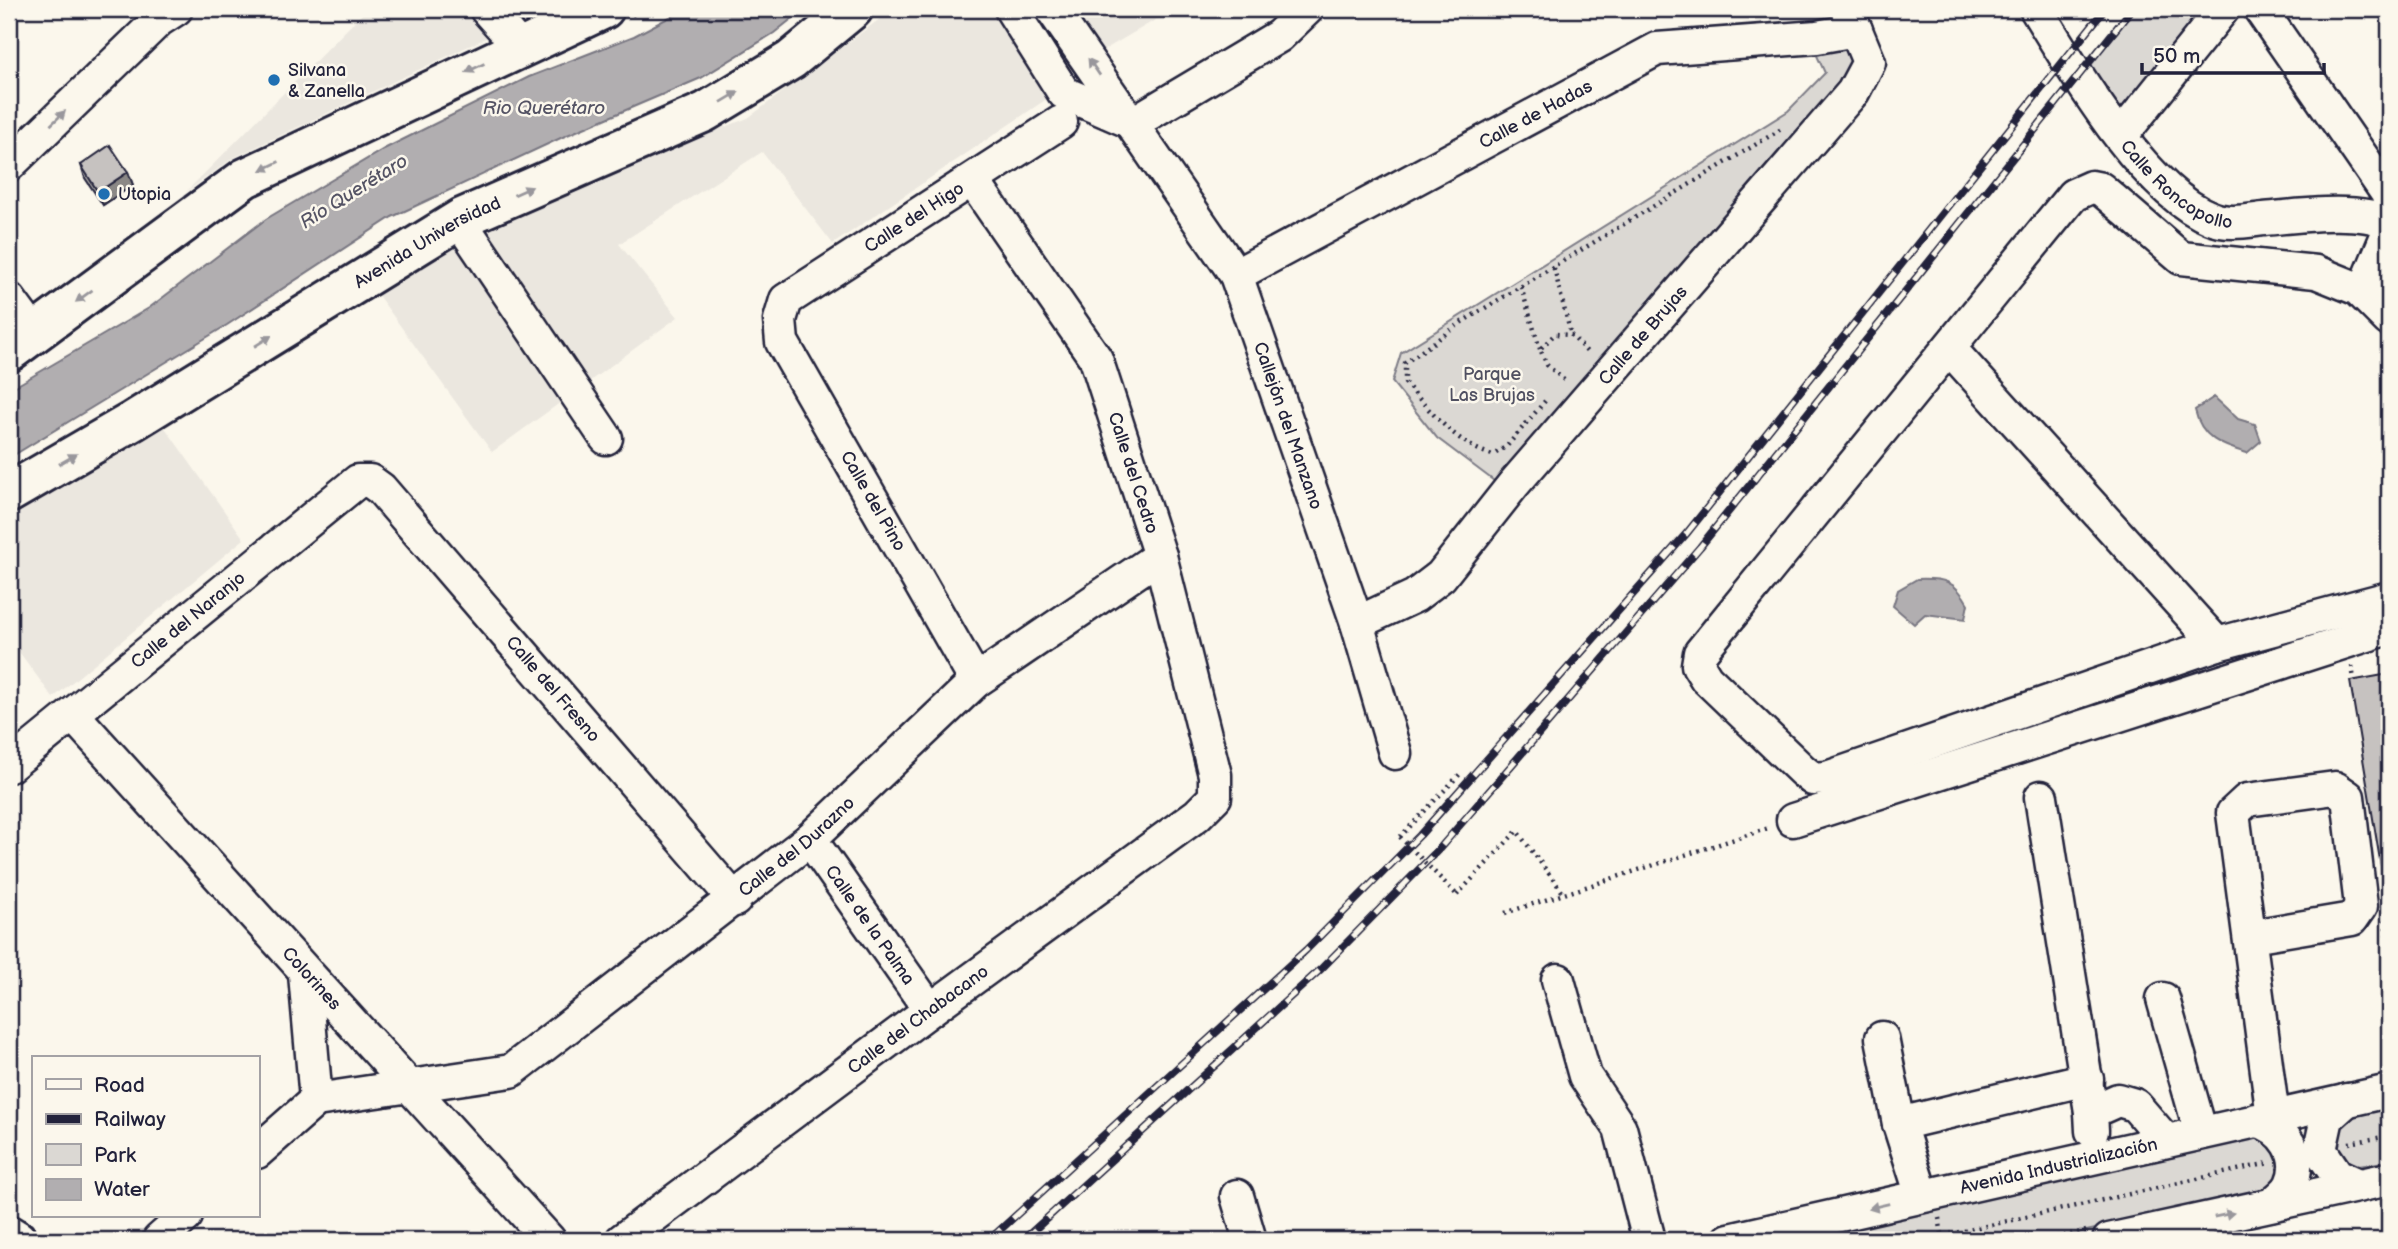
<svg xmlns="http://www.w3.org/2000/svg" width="2398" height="1249" viewBox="0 0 2398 1249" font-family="'Balsamiq Sans',sans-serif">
<rect width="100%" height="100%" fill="#fbf7ec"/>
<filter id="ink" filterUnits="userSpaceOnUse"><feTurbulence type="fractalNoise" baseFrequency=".0143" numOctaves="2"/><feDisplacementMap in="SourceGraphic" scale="14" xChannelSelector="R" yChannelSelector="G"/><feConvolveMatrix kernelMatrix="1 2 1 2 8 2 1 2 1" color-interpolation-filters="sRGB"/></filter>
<g filter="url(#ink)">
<g fill="#ebe7df">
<polygon points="367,9 547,9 233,158 186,192"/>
<polygon points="893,9 1174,9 1097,54 1054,94 833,244 762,152 619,244 678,317 492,452 375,291 559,192 748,118"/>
<polygon points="161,422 244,539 53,698 9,638 9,512"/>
</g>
<g fill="#dbd8d3" stroke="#7e7d87" stroke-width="2">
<polygon points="2132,9 2223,9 2121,136 2089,66"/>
<polygon points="1815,25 1866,61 1502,487 1437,438 1392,382 1401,353 1788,111 1825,73 1804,27"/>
<polygon points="2389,1105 2389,1161 2341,1169 2327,1148 2340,1117"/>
<polygon points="2267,1132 2288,1158 2271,1189 2047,1240 1796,1240"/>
</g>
<g fill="#b1aeb0" stroke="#787681" stroke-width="2">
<polygon points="685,9 804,9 774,33 701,78 565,136 392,217 227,325 9,458 9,390 149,308 266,219 384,149 529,77 634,36"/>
<path d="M 2214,397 L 2238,419 L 2255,424 L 2261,441 L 2247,453 C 2222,446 2201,438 2195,410 Z"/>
<path d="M 1917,579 C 1943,578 1955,580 1968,604 L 1965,619 L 1925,614 L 1914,624 L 1893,606 L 1898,590 Z"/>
</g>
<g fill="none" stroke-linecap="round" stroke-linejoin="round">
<defs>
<g id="minor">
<polyline points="486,9 520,47"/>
<polyline points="1011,9 1064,93 1133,123"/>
<path id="s1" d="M 1052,9 L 1236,275 L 1357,623 L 1395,753"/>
<path id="s2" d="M 2036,9 C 2073,69 2144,192 2211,218 C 2227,225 2247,221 2264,219 C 2297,216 2360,207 2389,223"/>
<polyline points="2260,9 2389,196"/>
<polyline points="1133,123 1279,36 1307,9"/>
<polyline points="2121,136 2223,9"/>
<polyline points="9,165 159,20 176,9"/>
<polyline points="459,220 606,438"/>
<path id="s3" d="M 1236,275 L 1657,49 L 1817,37 L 1856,30"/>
<polyline points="2363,293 2389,231"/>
<polyline points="9,299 34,333"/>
<polyline points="2389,320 2358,289 2316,272 2181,258 2101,189 2091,187 2073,195 1700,653 1698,665 1706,678 1803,771 1813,779 1827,778 2217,644 2389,598"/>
<polyline points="1950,349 2217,644"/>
<path id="s4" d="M 1357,623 L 1415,596 L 1441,576 L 1513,485 L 1853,92 L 1869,62 L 1847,9"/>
<path id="s5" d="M 976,681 L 782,342 L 780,320 L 786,300 L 1061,122"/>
<path id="s6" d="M 74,716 L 549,1240"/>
<path id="s7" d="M 9,766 L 358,481 L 370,481 L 381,489 L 735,900"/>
<polyline points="2041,797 2091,1112"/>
<polyline points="1793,820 2389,628"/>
<path id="s8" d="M 810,839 L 930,1010"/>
<polyline points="2252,936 2352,919 2361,906 2348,797 2335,788 2247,800 2233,813 2273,1117"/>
<polyline points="305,974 316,1100"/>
<polyline points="1558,980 1585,1076 1620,1128 1649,1240"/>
<polyline points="2163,999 2201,1133"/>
<polyline points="1882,1038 1899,1124 1922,1196"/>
<polyline points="2347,1100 2327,1118 2320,1150 2337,1175 2359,1185"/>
<path d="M 2256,1120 C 2284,1128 2304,1155 2291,1184 C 2288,1191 2278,1199 2272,1204"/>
<polyline points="1899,1124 2087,1079"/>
<polyline points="2092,1131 2091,1112 2118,1100 2135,1105 2166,1141"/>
<path id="s9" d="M 257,1152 L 316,1100 L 511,1071 L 810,839 L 976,681 L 1160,556"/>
<polyline points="1237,1196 1250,1240"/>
<polyline points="159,1240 186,1216"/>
<path id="s10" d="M 622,1240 L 930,1010 L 1197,815 L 1215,797 L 1215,775 L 1160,556 L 1096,359 L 973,181"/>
<path id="s11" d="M 1729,1240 L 2389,1091"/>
<polyline points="2109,1240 2389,1179"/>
</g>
<g id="major">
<polyline points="9,352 245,178 604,9"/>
<path id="s12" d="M 9,493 L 133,421 L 462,218 L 705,112 L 791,60 L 853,9"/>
<polyline points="9,1235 17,1240"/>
</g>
</defs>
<use href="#minor" stroke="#22223b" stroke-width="37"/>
<use href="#major" stroke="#22223b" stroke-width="44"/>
<g stroke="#22223b" stroke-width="4.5" stroke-dasharray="2 5" stroke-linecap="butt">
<polyline points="632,15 647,9"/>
<polyline points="1554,268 1571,335"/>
<polyline points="1521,287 1540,349"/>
<polyline points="1564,380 1547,365 1540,349 1555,334 1571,335 1588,353"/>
<path d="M 1545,401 L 1507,446 L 1493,455 C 1456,445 1430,410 1405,383 L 1405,363 L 1462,322 L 1783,128"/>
<polyline points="2352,666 2355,686"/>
<polyline points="1400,837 1461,773"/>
<polyline points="1457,895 1517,831 1564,894"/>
<polyline points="1505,913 1769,828"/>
<polyline points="2385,920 2389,957"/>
<polyline points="2349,1143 2389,1136"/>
<polyline points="1939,1218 1943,1240"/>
<polyline points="1923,1240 2269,1163"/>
<polyline points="2043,1240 2086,1231"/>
</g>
<use href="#minor" stroke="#fbf7ec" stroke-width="32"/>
<use href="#major" stroke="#fbf7ec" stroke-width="38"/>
<defs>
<g id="rail">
<polyline points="989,1240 1306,950 1420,835 1687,533 2105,9"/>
<polyline points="1023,1240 1321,969 1440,848 1700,547 2132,9"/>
</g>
</defs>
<use href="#rail" stroke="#22223b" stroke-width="8"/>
<use href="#rail" stroke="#fbf7ec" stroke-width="5" stroke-dasharray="16" stroke-linecap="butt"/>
<polyline stroke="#22223b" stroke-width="4.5" stroke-dasharray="2 5" stroke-linecap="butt" points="1400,837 1457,895"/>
</g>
<polygon fill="#aaa7a5" stroke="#22223b" stroke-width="2" points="81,165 128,172 133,185 103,205 85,178"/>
<polygon fill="#8b8886" stroke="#22223b" stroke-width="2" points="128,172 133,185 103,205 98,192"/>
<g fill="#c6c2c0" stroke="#22223b" stroke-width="2">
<polygon points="110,145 128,172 98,192 81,165"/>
<polygon points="2389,674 2389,914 2350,681"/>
</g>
<defs><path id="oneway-solid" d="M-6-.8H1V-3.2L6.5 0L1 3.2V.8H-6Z" transform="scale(1.75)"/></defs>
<g fill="#99979c">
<use href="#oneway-solid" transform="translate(1094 67) rotate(-125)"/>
<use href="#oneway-solid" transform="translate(475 68) rotate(154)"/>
<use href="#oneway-solid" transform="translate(730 97) rotate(-31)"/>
<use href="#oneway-solid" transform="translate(58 118) rotate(-44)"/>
<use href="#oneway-solid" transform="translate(270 166) rotate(154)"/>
<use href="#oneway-solid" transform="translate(523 191) rotate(-24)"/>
<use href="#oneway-solid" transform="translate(84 296) rotate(144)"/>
<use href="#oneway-solid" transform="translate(263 341) rotate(-32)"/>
<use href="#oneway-solid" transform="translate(68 459) rotate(-30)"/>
<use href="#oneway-solid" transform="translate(1879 1206) rotate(167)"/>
<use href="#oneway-solid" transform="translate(2224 1215) rotate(-12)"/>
</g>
</g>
<g fill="#1f6fb2" stroke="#fbf7ec" stroke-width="2.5">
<circle cx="274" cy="80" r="7"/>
<circle cx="104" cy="194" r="7"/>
</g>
<g text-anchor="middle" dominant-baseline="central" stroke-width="5" stroke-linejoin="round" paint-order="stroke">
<g font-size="18" fill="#22223b" stroke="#fbf7ec" text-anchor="start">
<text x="288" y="70">Silvana<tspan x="288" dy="21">&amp; Zanella</tspan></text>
<text x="118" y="194">Utopia</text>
</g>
<g font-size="18" fill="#22223b" stroke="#fbf7ec">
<text stroke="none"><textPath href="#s3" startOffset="340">Calle de Hadas</textPath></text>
<text stroke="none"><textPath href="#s2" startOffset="229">Calle Roncopollo</textPath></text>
<text stroke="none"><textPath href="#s5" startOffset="586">Calle del Higo</textPath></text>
<text stroke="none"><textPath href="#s12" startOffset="488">Avenida Universidad</textPath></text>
<text stroke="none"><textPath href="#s4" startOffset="411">Calle de Brujas</textPath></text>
<text stroke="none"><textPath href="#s1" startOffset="483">Callejón del Manzano</textPath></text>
<text transform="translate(1133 473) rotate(72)">Calle del Cedro</text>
<text transform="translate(873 501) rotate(60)">Calle del Pino</text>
<text stroke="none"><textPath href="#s7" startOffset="231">Calle del Naranjo</textPath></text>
<text stroke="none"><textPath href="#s7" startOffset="740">Calle del Fresno</textPath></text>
<text stroke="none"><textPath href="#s9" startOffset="639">Calle del Durazno</textPath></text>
<text stroke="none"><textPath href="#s8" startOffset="105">Calle de la Palma</textPath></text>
<text stroke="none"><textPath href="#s6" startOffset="354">Colorines</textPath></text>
<text stroke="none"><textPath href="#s10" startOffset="369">Calle del Chabacano</textPath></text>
<text stroke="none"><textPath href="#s11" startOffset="338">Avenida Industrialización</textPath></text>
</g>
<g font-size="18" fill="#505061" stroke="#fbf7ec">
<text x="1492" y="374">Parque<tspan x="1492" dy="21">Las Brujas</tspan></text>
</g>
<g font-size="19" font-style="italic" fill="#545364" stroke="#fbf7ec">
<text x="544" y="108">Rio Querétaro</text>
<text transform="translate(354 192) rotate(-32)">Río Querétaro</text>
</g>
</g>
<rect width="2398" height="1249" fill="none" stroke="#fbf7ec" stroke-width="35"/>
<rect x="18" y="18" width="2363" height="1214" fill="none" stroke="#22223b" stroke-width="2.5" filter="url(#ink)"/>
<rect x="32" y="1056" width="228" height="161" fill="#fbf7ec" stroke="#a4a2a5" stroke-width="2"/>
<rect x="46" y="1079" width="35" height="10" fill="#fbf7ec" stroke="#a4a2a5" stroke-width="2"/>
<text x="94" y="1092" font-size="21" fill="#22223b">Road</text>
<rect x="46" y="1114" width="35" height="10" fill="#22223b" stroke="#a4a2a5" stroke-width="2"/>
<text x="94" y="1126" font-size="21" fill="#22223b">Railway</text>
<rect x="46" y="1144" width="35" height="21" fill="#dbd8d3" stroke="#a4a2a5" stroke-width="2"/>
<text x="94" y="1162" font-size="21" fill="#22223b">Park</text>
<rect x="46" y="1179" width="35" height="21" fill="#b1aeb0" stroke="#a4a2a5" stroke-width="2"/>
<text x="94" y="1196" font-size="21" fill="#22223b">Water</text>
<path d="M2142 63v10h182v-10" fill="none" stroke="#22223b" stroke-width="3.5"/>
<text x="2153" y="63" font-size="21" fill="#22223b" stroke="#fbf7ec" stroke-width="5" paint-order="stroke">50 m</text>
</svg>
